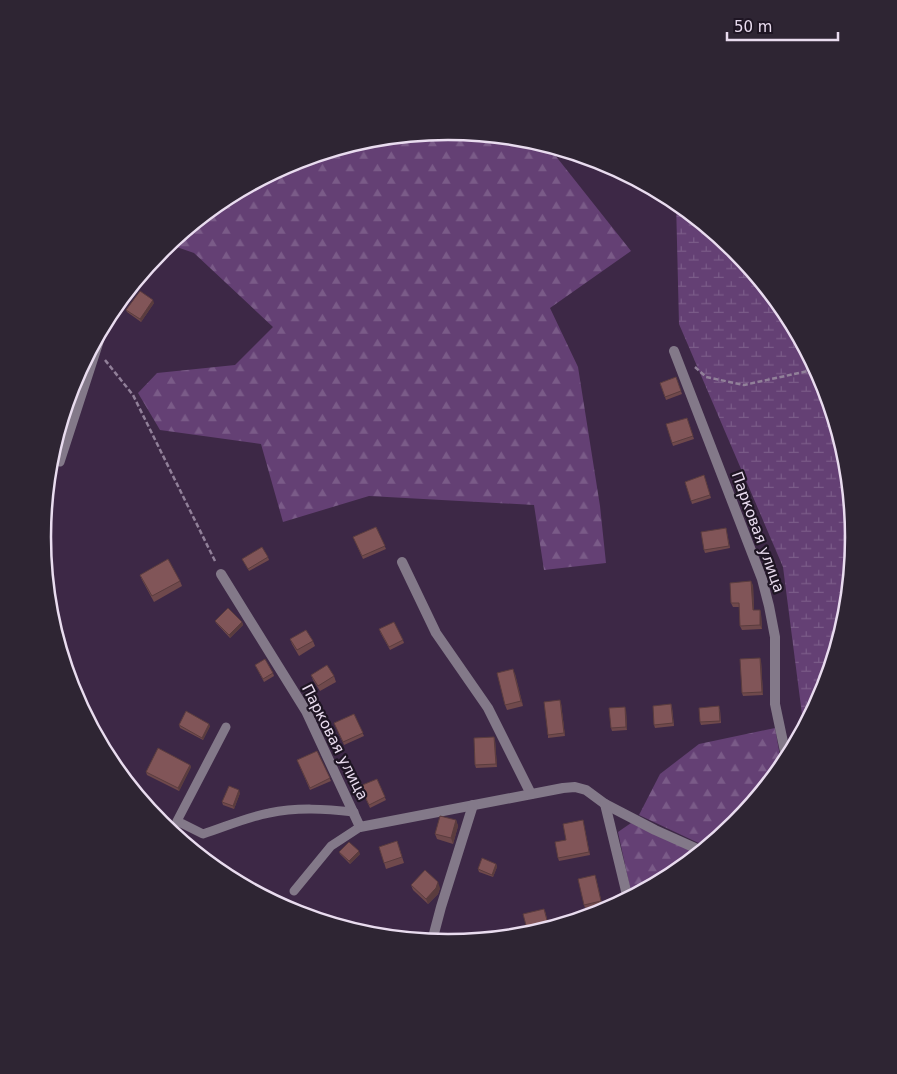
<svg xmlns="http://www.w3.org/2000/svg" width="897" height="1074" viewBox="0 0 897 1074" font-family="'DejaVu Sans',sans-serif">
<defs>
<pattern id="forest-firs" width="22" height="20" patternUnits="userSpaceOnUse" patternTransform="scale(1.25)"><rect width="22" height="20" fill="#644074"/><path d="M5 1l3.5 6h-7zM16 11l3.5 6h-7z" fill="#7a5b88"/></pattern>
<pattern id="wetland-marsh" width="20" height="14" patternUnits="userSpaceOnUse" patternTransform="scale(1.25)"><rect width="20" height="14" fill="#644074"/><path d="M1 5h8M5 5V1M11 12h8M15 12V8" fill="none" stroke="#7a5b88"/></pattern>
</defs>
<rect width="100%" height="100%" fill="#3d2846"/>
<g fill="url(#forest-firs)">
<polygon points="449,131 528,139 547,145 631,251 550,308 578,367 600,506 606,563 544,570 534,505 369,496 283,522 261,444 160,430 138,393 157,373 235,365 273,327 194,253 168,244 223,199 293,162 370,139"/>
<polygon points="775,728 782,767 735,824 707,847 639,815 660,774 699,744"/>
<polygon points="631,823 700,854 674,875 632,897 618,832"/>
</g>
<polygon fill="url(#wetland-marsh)" points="676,201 736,250 786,312 824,382 847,458 854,537 847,616 823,693 804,730 783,567 679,324"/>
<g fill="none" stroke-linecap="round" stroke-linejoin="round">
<g stroke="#918099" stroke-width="2.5" stroke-dasharray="5 2.5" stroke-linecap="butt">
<polyline points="105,360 133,395 216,563"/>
<polyline points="695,367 706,377 744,385 817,369"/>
</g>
<g stroke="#837989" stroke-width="9">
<polyline points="50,459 60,462 99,342 99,334"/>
<path d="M 226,727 L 177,821 L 203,834 C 225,827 247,817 269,813 C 297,807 326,809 354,812"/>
<polyline points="294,891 331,846 360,827"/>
</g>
<g stroke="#837989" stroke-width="10">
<polyline points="674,351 762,579 769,606 775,637 775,704 787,761"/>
<polyline points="402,562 436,633 488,708 531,794"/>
<polyline points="221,574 306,711 360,827 563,788 575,787 586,790 605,804 655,830 702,851"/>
<polyline points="605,804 628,899"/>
<polyline points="432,941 441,907 473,805"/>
</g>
</g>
<g fill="#6f494c">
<polygon points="154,303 141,322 127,312 126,310"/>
<polygon points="676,377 682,394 666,400 660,383"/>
<polygon points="687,418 694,439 673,446 672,443"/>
<polygon points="704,475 711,498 692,504 685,482"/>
<polygon points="376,527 386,549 363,559 353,537"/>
<polygon points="726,528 730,548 705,553 704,550"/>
<polygon points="268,557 269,560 249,571 242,559"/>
<polygon points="140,575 180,581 182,586 154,602 142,580"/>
<polygon points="753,585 754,610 760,610 761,614 762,629 742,630 740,626 740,607 733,607 731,603"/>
<polygon points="215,621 242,622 243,625 230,638 216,623"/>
<polygon points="380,632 403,640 404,643 390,650"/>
<polygon points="290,639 313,641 315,646 299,656 292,644"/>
<polygon points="760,658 761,661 763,695 743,696 742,693"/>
<polygon points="255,665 273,673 274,676 264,682"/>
<polygon points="515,674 523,706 507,710 505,705"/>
<polygon points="311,675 334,676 336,682 320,691 313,680"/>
<polygon points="561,703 565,736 548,738 548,735"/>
<polygon points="671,704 672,707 674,726 655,728 654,725"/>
<polygon points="720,709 721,723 701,725 700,722"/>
<polygon points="626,710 627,730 612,731 611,728"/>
<polygon points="354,714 364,736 344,745 334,723"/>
<polygon points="179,725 210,726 203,740 180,728"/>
<polygon points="494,737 495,740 497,767 476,768 475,765"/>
<polygon points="317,751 331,781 310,790 297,760"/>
<polygon points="190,765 191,767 179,791 147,775 146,772"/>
<polygon points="377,779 386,800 370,808 360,786"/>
<polygon points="240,793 234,809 223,805 222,802"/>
<polygon points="456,820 458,826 453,844 437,839 435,834"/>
<polygon points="583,820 590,855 559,861 558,858 566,840"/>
<polygon points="397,841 404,863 386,869 379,847"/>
<polygon points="339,852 360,854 350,864 340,854"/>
<polygon points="496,864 497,867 493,877 479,872 478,869"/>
<polygon points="596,878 602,904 585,908 584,905"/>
<polygon points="411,885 440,888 438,894 428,904 413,890"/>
<polygon points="545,911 549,927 528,932 527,929"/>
</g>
<g fill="#5a3c3e">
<polygon points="153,300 154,303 141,322 140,319"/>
<polygon points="83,363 53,453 52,451 74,381"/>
<polygon points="751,581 753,585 754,614 753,610"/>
<polygon points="760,610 761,614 762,629 760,625"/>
<polygon points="242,622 243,625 230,638 229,635"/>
<polygon points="760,658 761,661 763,695 762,692"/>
<polygon points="513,669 515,674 523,706 521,701"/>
<polygon points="560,700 561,703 565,736 564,733"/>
<polygon points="625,707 626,710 627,730 626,727"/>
<polygon points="209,724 210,726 203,740 202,738"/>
<polygon points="494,737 495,740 497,767 496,764"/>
<polygon points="190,765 191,767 179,791 178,788"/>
<polygon points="239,790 240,793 234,809 233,806"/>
<polygon points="456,820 458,826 453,844 451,838"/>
<polygon points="359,851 360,854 350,864 349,861"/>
<polygon points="496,864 497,867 493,877 492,875"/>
<polygon points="438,882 440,888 438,894 428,904 426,899"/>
</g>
<g fill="#815558" stroke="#5a3c3e">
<polygon points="140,291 153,300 140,319 126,310"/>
<polygon points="676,377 681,391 665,397 660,383"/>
<polygon points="687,418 693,436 672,443 666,424"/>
<polygon points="704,475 710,495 691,501 685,482"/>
<polygon points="376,527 385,546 362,556 353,537"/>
<polygon points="726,528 729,546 704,550 701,532"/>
<polygon points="262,547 268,557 248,569 242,559"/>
<polygon points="168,559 180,581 152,596 140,575"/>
<polygon points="751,581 753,610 760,610 760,625 740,626 739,603 731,603 730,583"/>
<polygon points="228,608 242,622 229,635 215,621"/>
<polygon points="394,622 403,640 389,647 379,629"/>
<polygon points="306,630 313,641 297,650 290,639"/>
<polygon points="760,658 762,692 742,693 740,659"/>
<polygon points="265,659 273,673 263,679 255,665"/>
<polygon points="327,665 334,676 318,686 311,675"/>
<polygon points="513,669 521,701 505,705 497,673"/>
<polygon points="560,700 564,733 548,735 544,702"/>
<polygon points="671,704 673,723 654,725 653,706"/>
<polygon points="719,706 720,721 700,722 699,708"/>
<polygon points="625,707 626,727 611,728 609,708"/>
<polygon points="186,711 209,724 202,738 179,725"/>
<polygon points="354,714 363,733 343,742 334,723"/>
<polygon points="494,737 496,764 475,765 474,738"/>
<polygon points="158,748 190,765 178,788 146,772"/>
<polygon points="317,751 330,778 310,788 297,760"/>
<polygon points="377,779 385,797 369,805 360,786"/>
<polygon points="229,786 239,790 233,806 222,802"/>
<polygon points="440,816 456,820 451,838 435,834"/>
<polygon points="583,820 589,852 558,858 555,842 566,840 563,824"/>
<polygon points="397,841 402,857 384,863 379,847"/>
<polygon points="349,842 359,851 349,861 339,852"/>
<polygon points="482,858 496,864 492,875 478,869"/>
<polygon points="425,870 438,882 436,888 426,899 411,885"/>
<polygon points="595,875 601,901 584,905 578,879"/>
<polygon points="544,909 548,924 527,929 523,914"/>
</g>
<g text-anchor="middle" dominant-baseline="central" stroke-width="4.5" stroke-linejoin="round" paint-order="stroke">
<g font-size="15" fill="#e9dcef" stroke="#1e1523">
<text transform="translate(758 532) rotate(70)">Парковая улица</text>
<text transform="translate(335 742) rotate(63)">Парковая улица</text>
</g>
</g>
<path d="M0 0H897V1074H0ZM51 537a397 397 0 1 1 794 0a397 397 0 1 1-794 0Z" fill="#2e2533" fill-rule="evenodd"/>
<path fill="none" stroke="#e9dcef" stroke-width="2.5" d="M51 537a397 397 0 1 1 794 0a397 397 0 1 1-794 0Z"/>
<path d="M727 32v8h111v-8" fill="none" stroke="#e9dcef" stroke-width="2.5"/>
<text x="734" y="32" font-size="15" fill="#e9dcef" stroke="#1e1523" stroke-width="4" paint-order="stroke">50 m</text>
</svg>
